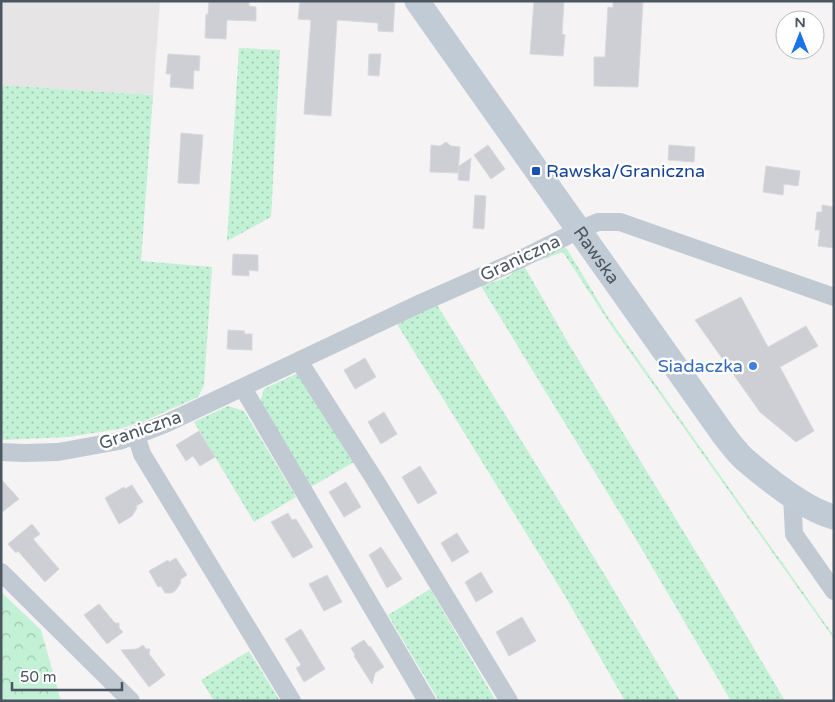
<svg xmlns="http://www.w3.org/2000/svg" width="835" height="702" viewBox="0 0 835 702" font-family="'Varela Round',sans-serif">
<defs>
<pattern id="grass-dots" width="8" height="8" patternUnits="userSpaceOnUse" patternTransform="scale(1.25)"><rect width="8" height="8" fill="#c3f1d5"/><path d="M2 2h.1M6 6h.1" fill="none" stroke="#a0c6b0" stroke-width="1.8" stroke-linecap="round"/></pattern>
<pattern id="forest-crowns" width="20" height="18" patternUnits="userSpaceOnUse" patternTransform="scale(1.25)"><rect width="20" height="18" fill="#c3f1d5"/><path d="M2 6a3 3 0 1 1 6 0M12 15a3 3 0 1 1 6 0" fill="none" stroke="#a0c6b0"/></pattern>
</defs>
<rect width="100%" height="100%" fill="#f5f3f3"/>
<polygon fill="#e6e4e5" points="1,1 160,1 153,95 1,85"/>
<g fill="url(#grass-dots)">
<polygon points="239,48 280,50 271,217 227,241"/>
<polygon points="1,85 153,95 141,261 212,267 204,385 198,397 142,422 119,429 68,437 1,440"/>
<polygon points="562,246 567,249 608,317 834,636 834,639 610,324 563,252 524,266 570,346 726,601 785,701 731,701 640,546 481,286 506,278 524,264"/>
<polygon points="437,305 603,572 680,701 625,701 565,596 397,324"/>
<polygon points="298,373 354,462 311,487 260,403 264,389"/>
<polygon points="228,406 244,411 296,497 254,522 194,422"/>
<polygon points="430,589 496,701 439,701 388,615"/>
<polygon points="249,651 280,701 214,701 201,680"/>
</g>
<polygon fill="url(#forest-crowns)" points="1,592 41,630 61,701 1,701"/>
<g fill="#cdcfd5" stroke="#d7d9de">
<polygon points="209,1 249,1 249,6 256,7 256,21 227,20 226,39 205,38 206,14 208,15"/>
<polygon points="300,1 395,1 393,32 378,31 378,23 337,20 331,116 304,114 311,20 298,19"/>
<polygon points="534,1 564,1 562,34 565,35 563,56 530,54"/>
<polygon points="613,1 643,1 638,87 594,86 594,57 605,57 608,7 613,8"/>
<polygon points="168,54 200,56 199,71 194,70 193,89 170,87 171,74 166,74"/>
<polygon points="369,54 381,54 379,76 368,75"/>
<polygon points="181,133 203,135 199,184 178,183"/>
<polygon points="446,142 451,146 460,147 458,173 430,172 431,145 440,146"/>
<polygon points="488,145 505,169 491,179 474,155"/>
<polygon points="669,145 695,147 694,162 668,160"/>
<polygon points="471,158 469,181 458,180 459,166"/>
<polygon points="766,166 800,171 798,186 784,184 783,195 763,192"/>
<polygon points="475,195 486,196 484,229 473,228"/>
<polygon points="822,205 834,207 834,248 818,246 820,230 815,230 817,212 822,212"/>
<polygon points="233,254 258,255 258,271 249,270 249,276 232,275"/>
<polygon points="741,297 768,347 806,326 818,346 780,367 814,431 796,442 760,412 695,320"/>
<polygon points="228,330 245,331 244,334 252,334 252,350 227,349"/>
<polygon points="365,358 376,377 355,389 344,370"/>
<polygon points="384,412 397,434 381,444 368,422"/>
<polygon points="199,431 215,457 200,466 193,456 186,461 176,445"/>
<polygon points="420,466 437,493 418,504 402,477"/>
<polygon points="1,479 19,499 1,513"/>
<polygon points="346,482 361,507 344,517 329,492"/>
<polygon points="132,485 143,502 136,506 137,508 132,516 119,524 105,498 124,487 125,489"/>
<polygon points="288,513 292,520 296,519 313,547 293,558 271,522"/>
<polygon points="32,524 40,534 33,539 59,569 45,582 18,551 16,553 8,544"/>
<polygon points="457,533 469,552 452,562 441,543"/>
<polygon points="381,547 402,579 387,588 369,555"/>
<polygon points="176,558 187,575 180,580 181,582 176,590 172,593 165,593 161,586 158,587 149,571 168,560 169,562"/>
<polygon points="481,572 493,592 476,602 465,582"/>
<polygon points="327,575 342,602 324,611 309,584"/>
<polygon points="99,604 115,623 119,623 119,628 123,632 107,644 84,615"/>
<polygon points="522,617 536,641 509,656 496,632"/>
<polygon points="301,629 325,669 304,682 296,668 301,665 285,639"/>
<polygon points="364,640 369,647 370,646 384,667 375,673 372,684 354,656 355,655 351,648"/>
<polygon points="143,645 146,649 150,649 149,654 165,675 149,687 121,650 137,649"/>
</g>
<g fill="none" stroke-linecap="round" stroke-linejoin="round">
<g stroke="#c1cad2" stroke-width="18">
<polyline points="299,361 375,480 509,701"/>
<polyline points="243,388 427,701"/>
<polyline points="136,435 142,454 292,701"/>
<polyline points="1,452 24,453 58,452 119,441 144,432 167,423 421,303 521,259 579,230 598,222 620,222 834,297"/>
<polyline points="792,496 794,534 834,591"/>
<polyline points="1,572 131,701"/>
</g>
<path stroke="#c1cbd6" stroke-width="25" id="s1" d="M 417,1 L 723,434 C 729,442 736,451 743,458 C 765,477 806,510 834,517"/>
</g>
<rect fill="#1a4fb4" stroke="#fff" stroke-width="2" x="531" y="166" width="10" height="10" rx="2.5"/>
<circle fill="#3f7fe0" stroke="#fff" stroke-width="2" cx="753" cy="366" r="5"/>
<g text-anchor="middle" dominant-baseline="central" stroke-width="5" stroke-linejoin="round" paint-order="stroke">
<g font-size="18" fill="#164399" stroke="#fff" text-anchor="start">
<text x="546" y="171">Rawska/Graniczna</text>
</g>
<g font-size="18" fill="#4a5661" stroke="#fff">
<text stroke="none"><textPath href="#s1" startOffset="311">Rawska</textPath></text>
<text transform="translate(520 258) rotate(-25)">Graniczna</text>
<text transform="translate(140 430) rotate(-19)">Graniczna</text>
</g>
<g font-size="18" fill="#366cbe" stroke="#fff" text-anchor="end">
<text x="743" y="366">Siadaczka</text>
</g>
</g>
<rect width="835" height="702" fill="none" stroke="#4a5661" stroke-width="5"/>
<g transform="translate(800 35)"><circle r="24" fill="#ffffff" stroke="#b7bbc0"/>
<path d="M0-4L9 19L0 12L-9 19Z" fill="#1a73e8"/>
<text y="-8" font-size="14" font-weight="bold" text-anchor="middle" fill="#4a5661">N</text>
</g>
<path d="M12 682v8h110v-8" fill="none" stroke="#4a5661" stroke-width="2.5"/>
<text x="20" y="682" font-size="15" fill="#4a5661" stroke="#ffffff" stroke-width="4" paint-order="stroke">50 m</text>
</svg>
